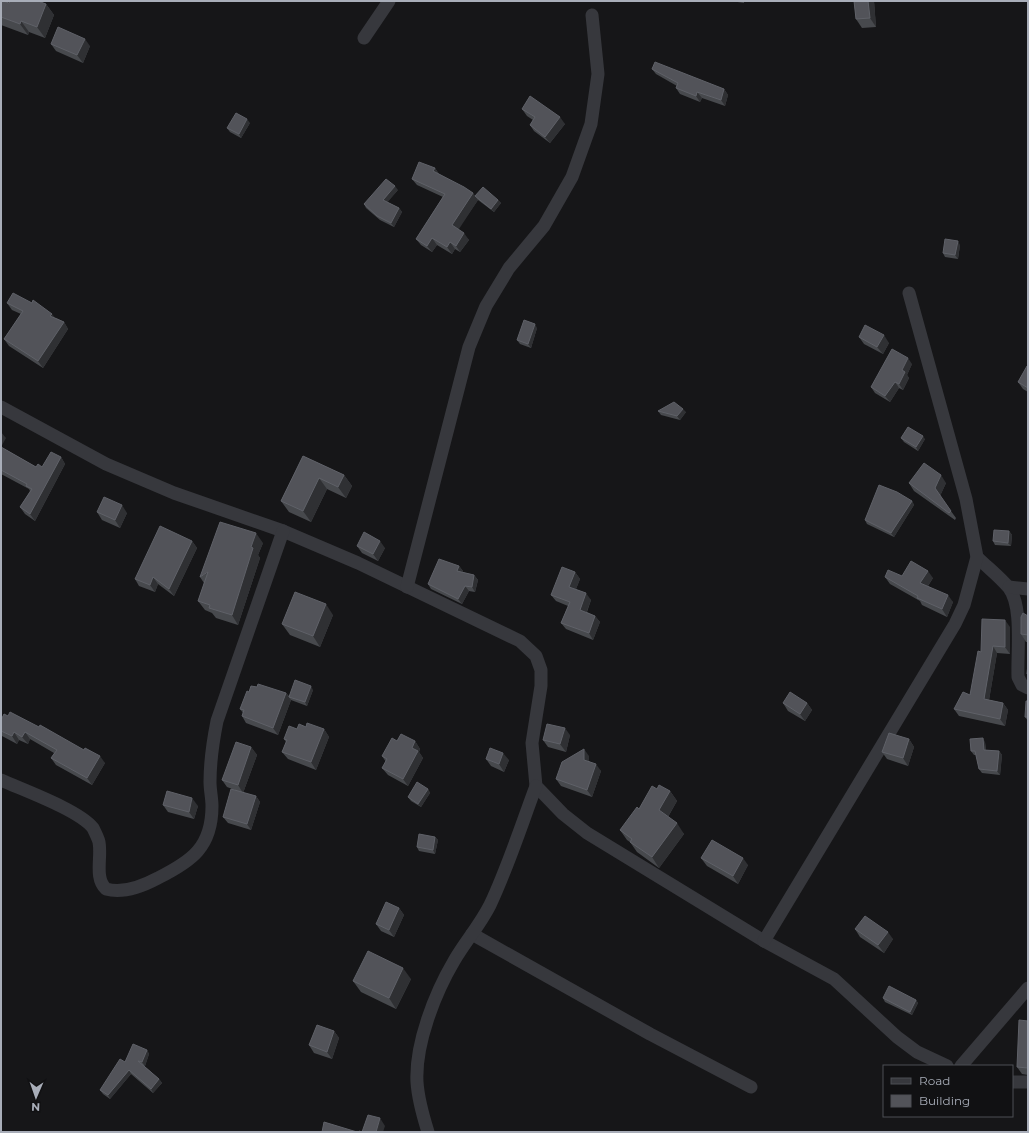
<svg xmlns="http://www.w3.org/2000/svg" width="1029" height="1133" viewBox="0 0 1029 1133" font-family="Montserrat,sans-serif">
<rect width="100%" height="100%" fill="#161618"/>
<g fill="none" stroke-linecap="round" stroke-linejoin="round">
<g stroke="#37383d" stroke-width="13">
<polyline points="364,38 389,1"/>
<polyline points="1,407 106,464 174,493 283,531 358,563 520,641 536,656 541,670 541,686 532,743 536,786 563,814 587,833 764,941 834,979 897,1037 917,1052 947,1066"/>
<path d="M 977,557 C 987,567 1000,577 1009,588 C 1023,606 1017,653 1018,677 L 1022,685 L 1028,688"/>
<polyline points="407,587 469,347 486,306 509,268 544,226 572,177 591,124 598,74 592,15"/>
<polyline points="1009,587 1028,589"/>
<path d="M 1,780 C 23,790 79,810 93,828 C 95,832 98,838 99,842 C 102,857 94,878 106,889 C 123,894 143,886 158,878 C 192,861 212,847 212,806 C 212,798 210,790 210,782 C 210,761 213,741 217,721 L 283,531"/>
<polyline points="472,934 650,1034 751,1087"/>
<polyline points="764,941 955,624 964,605 977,557 966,499 909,293"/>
<polyline points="961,1066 1028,988"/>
<polyline points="1012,1082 1028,1082"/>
<path d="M 428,1132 C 423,1116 418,1098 417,1082 C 415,1044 435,993 454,961 C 465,942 480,925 490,905 C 508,867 521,826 536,786"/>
</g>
</g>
<g fill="#47494d">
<polygon points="1,1 9,3 46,4 54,15 45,38 29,32 28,35 1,25"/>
<polygon points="731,1 744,1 744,3"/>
<polygon points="854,1 874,1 876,27 862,28 856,19"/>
<polygon points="51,44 90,46 83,63 56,51"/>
<polygon points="652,69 724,89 728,95 725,106 702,98 700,102 680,94 676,88 677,86 656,74"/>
<polygon points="522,109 565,124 550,143 534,131 530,125 533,120 527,116"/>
<polygon points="250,123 241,138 230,132 227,128"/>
<polygon points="435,168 439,174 473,193 475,196 498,200 501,203 494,212 478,200 458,229 469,240 460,252 455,249 452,254 437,245 432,252 421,245 416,239 443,197 417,185 412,179"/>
<polygon points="398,190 387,202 399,208 402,212 394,227 380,220 366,208 364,204"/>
<polygon points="960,245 958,259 945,257 943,253"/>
<polygon points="7,303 56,318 64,322 68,329 43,368 9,346 4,339 21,314 12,310"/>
<polygon points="537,328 531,348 520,344 517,340"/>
<polygon points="859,337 889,343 883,354 864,344"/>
<polygon points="912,364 907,375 909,378 903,390 899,388 890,402 875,393 871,387"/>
<polygon points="1028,366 1028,392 1023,389 1018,382"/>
<polygon points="658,411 686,412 680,420 661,415"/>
<polygon points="901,438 925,439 918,451 904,442"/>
<polygon points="1,447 36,467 42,467 61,457 65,464 35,521 25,514 20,507 30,491 29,489 1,474"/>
<polygon points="303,456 344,475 352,486 346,498 327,489 311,522 289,512 281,501"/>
<polygon points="909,483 946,483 940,496 956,518 955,520 914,491"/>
<polygon points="912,501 914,505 894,537 867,524 865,520"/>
<polygon points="97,512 127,513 120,528 102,520"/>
<polygon points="1009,531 1012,535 1011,546 995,545 993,541"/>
<polygon points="192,541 197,548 174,596 158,584 155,592 139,586 135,579"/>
<polygon points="263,543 258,555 260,558 238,625 216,618 212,613 205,610 198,601 204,583 200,577"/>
<polygon points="357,546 385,548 378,561 362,553"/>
<polygon points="459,566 463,571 462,572 474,575 478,580 475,592 469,591 462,604 431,589 428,584"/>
<polygon points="575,572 580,579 576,589 591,600 587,612 595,616 600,622 593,640 566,629 561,623 568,606 556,601 551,595"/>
<polygon points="902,576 933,578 928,586 953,602 947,617 922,605 920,601 890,584 885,577"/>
<polygon points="333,615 320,647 290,635 282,624"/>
<polygon points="1028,616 1028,642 1026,642 1021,634"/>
<polygon points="1010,627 1010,654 997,653 989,700 1003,703 1008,710 1005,726 959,716 954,709 970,695 981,652"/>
<polygon points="257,687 286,693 289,696 313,690 307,706 291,700 278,735 246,723 242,716 243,713 240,709 249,692"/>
<polygon points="1028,701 1028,721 1025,717"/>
<polygon points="783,703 807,703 812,710 805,721 788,711"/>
<polygon points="1,720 105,763 92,785 56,765 51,758 54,753 30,739 28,744 19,740 17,744 2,736 1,735"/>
<polygon points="297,729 324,729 329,737 316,770 288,759 282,752 286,742 284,739"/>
<polygon points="570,735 566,752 548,747 543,740"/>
<polygon points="909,739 914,747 908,766 887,759 882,752"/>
<polygon points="397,741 415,741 420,749 419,752 423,758 408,786 388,775 382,768 386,762 382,756"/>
<polygon points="985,742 986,750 999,751 1002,755 1000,775 982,773 979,769 976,755 974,755 971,751"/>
<polygon points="251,747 257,755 243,793 256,796 260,802 251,830 228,823 223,817 235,790 227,787 222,780"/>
<polygon points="589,756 589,761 601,771 592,797 561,786 556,779"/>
<polygon points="486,759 509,760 504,772 491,766"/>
<polygon points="428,789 430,793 421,807 411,801 408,797"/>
<polygon points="657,789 670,791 677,801 668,817 684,834 659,868 637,852 630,842 627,840 620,830"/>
<polygon points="163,805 198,806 194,819 168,812"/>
<polygon points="435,837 438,840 435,854 419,851 417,847"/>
<polygon points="701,858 748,865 738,884 707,866"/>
<polygon points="399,908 404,915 394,937 381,931 376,924"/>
<polygon points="855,929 893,939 884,953 860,937"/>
<polygon points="411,979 396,1009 361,992 353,981"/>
<polygon points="883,998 916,1000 918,1003 912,1015 885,1002"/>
<polygon points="1028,1021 1028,1075 1022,1074 1017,1067"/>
<polygon points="334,1031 339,1038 332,1059 314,1053 309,1045"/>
<polygon points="147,1050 149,1054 145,1066 143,1065 159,1079 162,1083 153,1093 131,1074 110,1099 103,1094 100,1090 125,1062"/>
</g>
<g fill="#2f3033">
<polygon points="868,1 874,1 876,27 870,18"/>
<polygon points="46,4 54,15 45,38 37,27"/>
<polygon points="21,21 29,32 28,35 20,24"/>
<polygon points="85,39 90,46 83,63 77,55"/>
<polygon points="724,89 728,95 725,106 721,100"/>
<polygon points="697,92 702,98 700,102 696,96"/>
<polygon points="560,117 565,124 550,143 545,137"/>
<polygon points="247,119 250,123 241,138 239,134"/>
<polygon points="435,168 439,175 433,171"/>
<polygon points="395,186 398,190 386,204 383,200"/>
<polygon points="473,193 478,200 457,232 452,225"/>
<polygon points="498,200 501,203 494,212 491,209"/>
<polygon points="399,208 402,212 394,227 391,223"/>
<polygon points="464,233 469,240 460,252 456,246"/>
<polygon points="432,238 437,245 432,252 427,246"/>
<polygon points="958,241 960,245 958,259 955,255"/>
<polygon points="450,242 455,249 452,254 447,247"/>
<polygon points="52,314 57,320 50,316"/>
<polygon points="64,322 68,329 43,368 38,361"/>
<polygon points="535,324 537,328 531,348 528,344"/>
<polygon points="884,335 889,343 883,354 877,347"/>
<polygon points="908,358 912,364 907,375 909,378 903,390 899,384 902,370"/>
<polygon points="895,382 899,388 890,402 885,396"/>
<polygon points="683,409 686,412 680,420 677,416"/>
<polygon points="1,432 6,438 1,447"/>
<polygon points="923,436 925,439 918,451 916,447"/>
<polygon points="61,457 65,464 35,521 30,514"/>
<polygon points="344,475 352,486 346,498 338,487"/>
<polygon points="941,475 946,483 940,496 935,488"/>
<polygon points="319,478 327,489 311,522 303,511"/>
<polygon points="912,501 914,505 894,537 891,533"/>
<polygon points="122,505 127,513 120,528 115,520"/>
<polygon points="1009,531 1012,535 1011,546 1008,543"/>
<polygon points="256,533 263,543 258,555 260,558 238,625 232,615 251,547"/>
<polygon points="192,541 197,548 174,596 169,589"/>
<polygon points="380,541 385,548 378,561 373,554"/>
<polygon points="459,566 463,571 461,576 457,571"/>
<polygon points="928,571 933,578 925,590 920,583"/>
<polygon points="575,572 580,579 574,594 569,587"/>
<polygon points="474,575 478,580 475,592 472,587"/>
<polygon points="153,577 158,584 155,592 150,585"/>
<polygon points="465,586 469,591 462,604 458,599"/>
<polygon points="586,593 591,600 585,616 580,610"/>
<polygon points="948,595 953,602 947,617 942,609"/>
<polygon points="326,604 333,615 320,647 313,636"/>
<polygon points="595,616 600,622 593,640 589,633"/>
<polygon points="1005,620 1010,627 1010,654 1005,647"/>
<polygon points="993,646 997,653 988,706 984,699"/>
<polygon points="311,686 313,690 307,706 305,702"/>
<polygon points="286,693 291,700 278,735 273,728"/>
<polygon points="807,703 812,710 805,721 800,714"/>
<polygon points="1003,703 1008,710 1005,726 1000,719"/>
<polygon points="565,728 570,735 566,752 560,744"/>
<polygon points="324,729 329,737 316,770 311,762"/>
<polygon points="14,732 19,740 17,744 12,736"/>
<polygon points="25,732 30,739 28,744 22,737"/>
<polygon points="983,738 985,742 986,753 984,750"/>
<polygon points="909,739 914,747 908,766 903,758"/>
<polygon points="415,741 420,749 419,752 423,758 408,786 403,779 412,748"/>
<polygon points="251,747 257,755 243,793 238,785"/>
<polygon points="584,749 589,756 589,767 584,760"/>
<polygon points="999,751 1002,755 1000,775 997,771"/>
<polygon points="503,753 509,760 504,772 499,764"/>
<polygon points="100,756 105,763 92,785 87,778"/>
<polygon points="596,764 601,771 592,797 587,790"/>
<polygon points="428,789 430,793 421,807 418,804"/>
<polygon points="670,791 677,801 666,820 659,810"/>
<polygon points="256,796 260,802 251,830 247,824"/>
<polygon points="192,798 198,806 194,819 189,812"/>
<polygon points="677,823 684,834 659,868 652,857"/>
<polygon points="435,837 438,840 435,854 433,850"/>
<polygon points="743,858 748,865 738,884 733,876"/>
<polygon points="399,908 404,915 394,937 389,930"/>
<polygon points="888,932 893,939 884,953 878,945"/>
<polygon points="403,968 411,979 396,1009 389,998"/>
<polygon points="916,1000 918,1003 912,1015 910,1012"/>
<polygon points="334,1031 339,1038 332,1059 327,1052"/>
<polygon points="147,1050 149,1054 145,1066 142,1062"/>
<polygon points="129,1070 131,1074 110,1099 108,1095"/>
<polygon points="159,1079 162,1083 153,1093 151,1089"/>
<polygon points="380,1118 385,1126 383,1132 376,1132"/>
</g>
<g fill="#525359" stroke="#5f6168">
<polygon points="1,1 3,1 9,3 11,1 38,1 46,4 37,27 21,21 20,24 1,17"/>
<polygon points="854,1 868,1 870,18 856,19"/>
<polygon points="58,27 85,39 77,55 51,44"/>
<polygon points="655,62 724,89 721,100 697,92 696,96 676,88 678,83 652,69"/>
<polygon points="530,96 560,117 545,137 530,125 535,117 522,109"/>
<polygon points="236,113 247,119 239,134 227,128"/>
<polygon points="419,162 435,168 433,171 464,187 473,193 452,225 464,233 456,246 450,242 447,247 432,238 427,246 416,239 445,194 412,179"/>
<polygon points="386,179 395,186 383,200 399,208 391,223 377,216 364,204"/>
<polygon points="483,187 498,200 491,209 475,196"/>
<polygon points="945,239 958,241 955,255 943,253"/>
<polygon points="13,293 32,303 33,300 52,314 50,316 64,322 38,361 4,339 23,311 7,303"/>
<polygon points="524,320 535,324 528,344 517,340"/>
<polygon points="865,325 884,335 877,347 859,337"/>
<polygon points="892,349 908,358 902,370 905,372 899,384 895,382 885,396 871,387"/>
<polygon points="1027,366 1028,366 1028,388 1018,382"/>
<polygon points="674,402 683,409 677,416 658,411"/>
<polygon points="908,427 923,436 916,447 901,438"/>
<polygon points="1,447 36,467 38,464 42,467 51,452 61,457 30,514 20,507 32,489 26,486 27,484 1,470"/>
<polygon points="303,456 344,475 338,487 319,478 303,511 281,501"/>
<polygon points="924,463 941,475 935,488 951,511 949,513 909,483"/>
<polygon points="879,485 897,492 912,501 891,533 865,520"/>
<polygon points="104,497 122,505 115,520 97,512"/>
<polygon points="220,522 256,533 251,547 253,548 232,615 209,608 210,605 198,601 208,572 200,577"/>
<polygon points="160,526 192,541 169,589 153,577 150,585 135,579"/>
<polygon points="994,530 1009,531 1008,543 993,541"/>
<polygon points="364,532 380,541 373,554 357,546"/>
<polygon points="439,559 459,566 457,571 474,575 472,587 465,586 458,599 428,584"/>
<polygon points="911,561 928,571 920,583 948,595 942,609 917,598 918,596 885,577 888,570 902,576"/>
<polygon points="562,567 575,572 569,587 586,593 580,610 595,616 589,633 561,623 570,602 551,595"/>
<polygon points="295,592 326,604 313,636 282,624"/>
<polygon points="1023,613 1028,616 1028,635 1021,634 1021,617"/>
<polygon points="982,619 1005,620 1005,647 993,646 984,699 1003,703 1000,719 954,709 963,692 970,695 978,651 981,652"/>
<polygon points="1028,663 1028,674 1027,674"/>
<polygon points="295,680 311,686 305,702 289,697"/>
<polygon points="258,684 286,693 273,728 242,716 244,710 240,709 247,691 249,692 251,686 257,687"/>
<polygon points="790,692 807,703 800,714 783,703"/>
<polygon points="1026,701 1028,701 1028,717 1025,717"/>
<polygon points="10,712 39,727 40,725 84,750 85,748 100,756 87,778 51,758 57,750 25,732 22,737 14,732 12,736 1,731 1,720 4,714 8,716"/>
<polygon points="307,723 324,729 311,762 282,752 287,740 284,739 289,726 297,729 299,724 306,727"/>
<polygon points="547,724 565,728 560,744 543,740"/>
<polygon points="889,733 909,739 903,758 882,752"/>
<polygon points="401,734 415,741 412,748 418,751 403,779 382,768 387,759 382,756 392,738 397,741"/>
<polygon points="983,738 984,750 999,751 997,771 979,769 975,751 971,751 970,739"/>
<polygon points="236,742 251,747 238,785 222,780"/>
<polygon points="490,748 503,753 499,764 486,759"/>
<polygon points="584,749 584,760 596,764 587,790 556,779 562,762"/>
<polygon points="417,782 428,789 418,804 408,797"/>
<polygon points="659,785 670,791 659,810 677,823 652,857 630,842 632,839 620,830 637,807 639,809 652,786 657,789"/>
<polygon points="231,789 256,796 247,824 223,817"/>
<polygon points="167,791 192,798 189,812 163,805"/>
<polygon points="419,834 435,837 433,850 417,847"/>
<polygon points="712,840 743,858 733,876 701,858"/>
<polygon points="386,902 399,908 389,930 376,924"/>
<polygon points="865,916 888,932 878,945 855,929"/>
<polygon points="368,951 403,968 389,998 353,981"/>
<polygon points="889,986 916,1000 910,1012 883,998"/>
<polygon points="1019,1020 1028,1021 1028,1068 1017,1067"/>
<polygon points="317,1025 334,1031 327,1052 309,1045"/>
<polygon points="133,1044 147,1050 142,1062 138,1061 159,1079 151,1089 129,1070 108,1095 100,1090 120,1059 125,1062"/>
<polygon points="368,1115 380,1118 376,1132 359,1132 359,1131 362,1132"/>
<polygon points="324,1122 357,1132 322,1132"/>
</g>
<rect width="1029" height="1133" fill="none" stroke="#a8adb8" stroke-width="4"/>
<rect x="883" y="1065" width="130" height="52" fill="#111113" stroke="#4d4f55"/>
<rect x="891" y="1078" width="20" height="6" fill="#37383d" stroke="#4d4f55"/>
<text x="919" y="1085" font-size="12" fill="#a8adb8">Road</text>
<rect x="891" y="1095" width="20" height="12" fill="#525359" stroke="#4d4f55"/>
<text x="919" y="1105" font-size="12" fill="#a8adb8">Building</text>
<g transform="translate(36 1097) rotate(182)" stroke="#111113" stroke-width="3" paint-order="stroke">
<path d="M0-3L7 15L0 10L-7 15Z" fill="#a8adb8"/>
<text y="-6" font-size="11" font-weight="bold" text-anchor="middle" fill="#a8adb8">N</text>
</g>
</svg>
